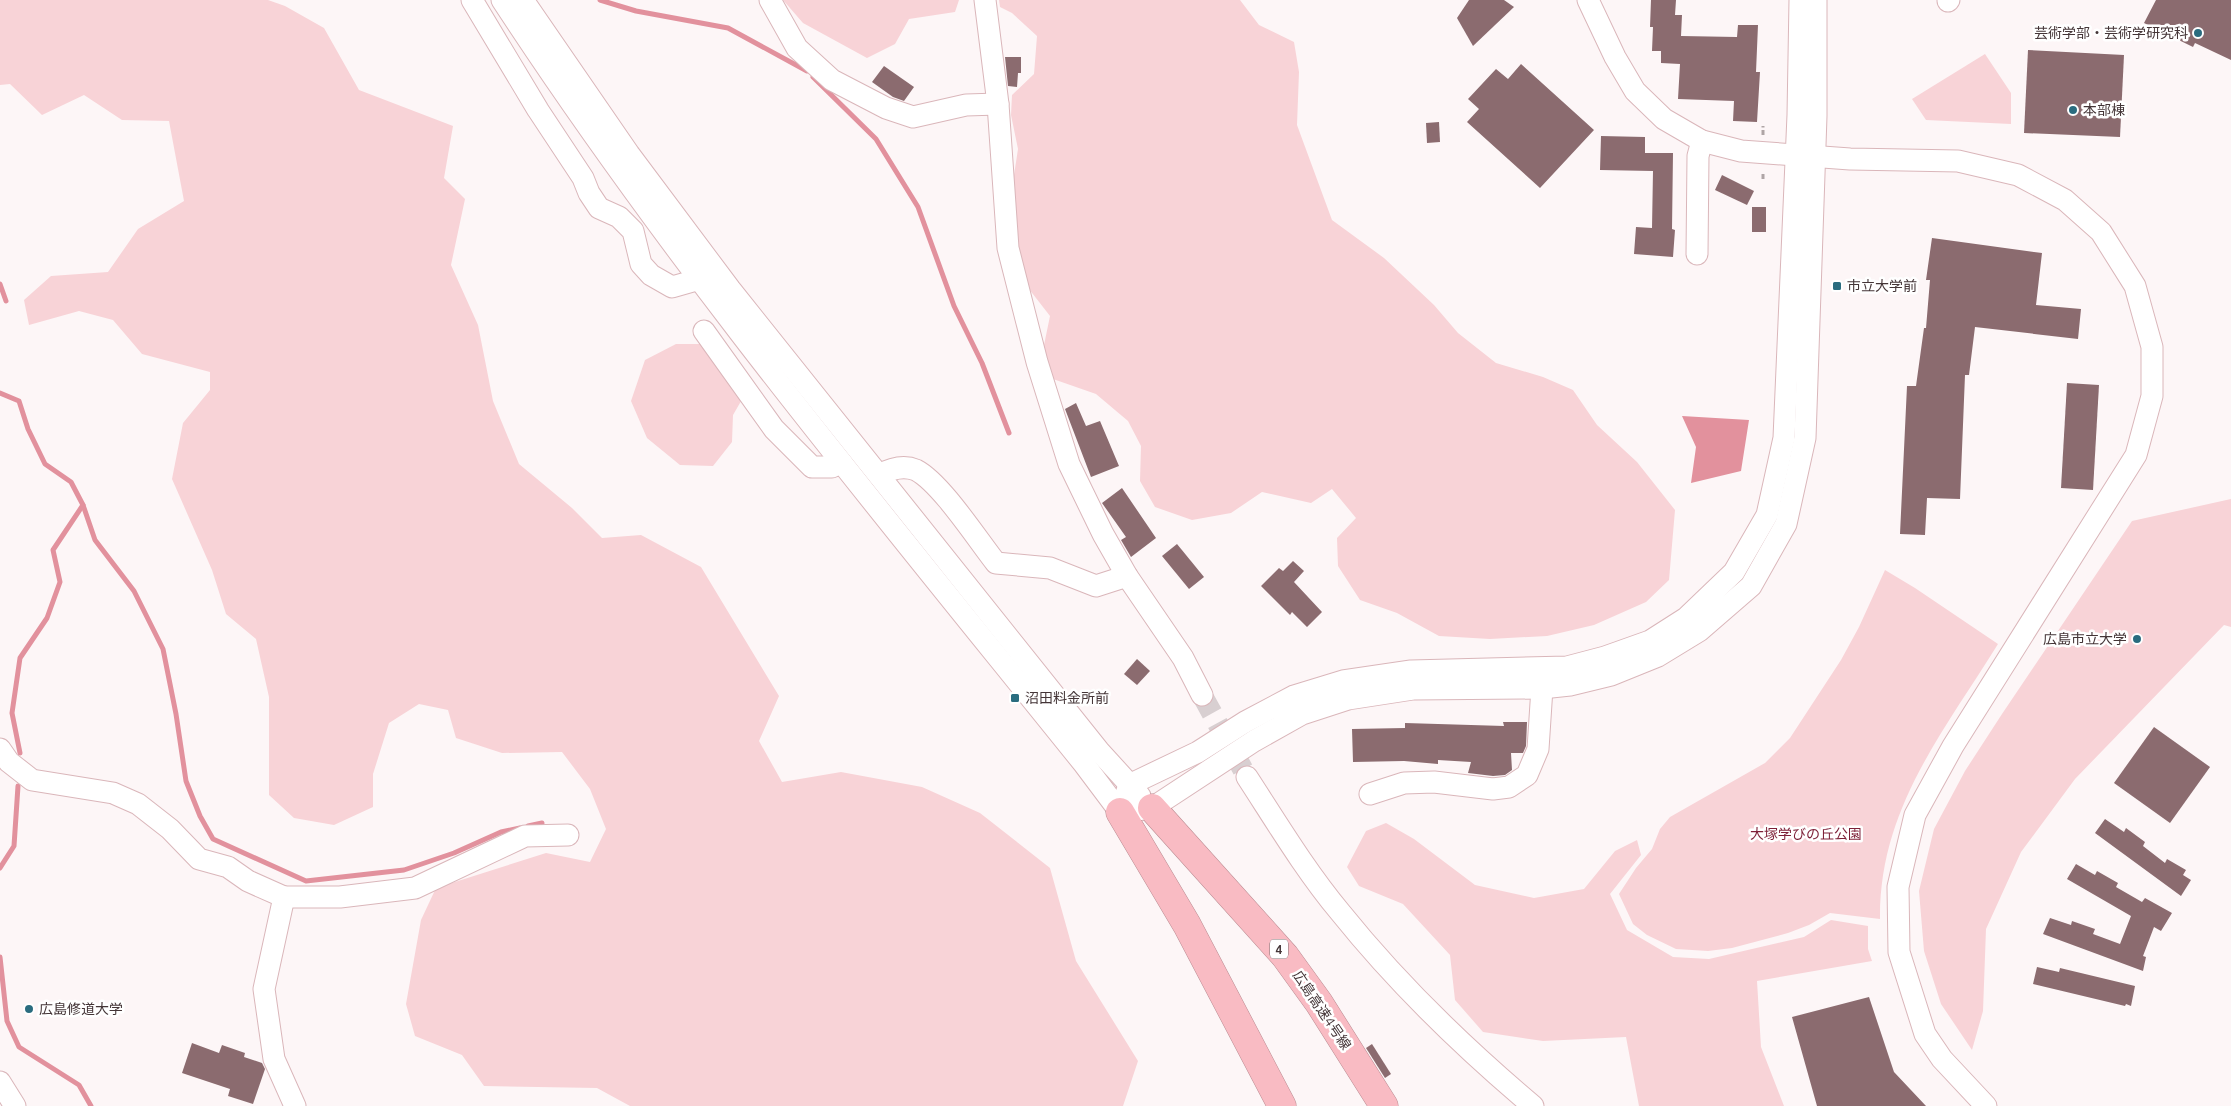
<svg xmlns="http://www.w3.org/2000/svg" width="2231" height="1106" viewBox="0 0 2231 1106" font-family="Ubuntu,'Noto Sans JP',sans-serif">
<rect width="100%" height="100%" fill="#fdf6f7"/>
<g fill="#f8d3d7">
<polygon points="0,0 268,0 285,6 324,28 359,90 453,126 444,178 465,199 451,265 478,325 493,401 519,464 572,508 602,538 641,535 701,567 779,696 759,741 782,782 841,772 922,787 980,813 1050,868 1076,961 1138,1061 1123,1106 630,1106 597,1088 484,1086 462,1055 415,1036 406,1004 421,920 436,888 546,853 590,862 606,829 590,789 562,752 502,753 456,738 448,710 419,704 389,723 373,774 373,807 334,825 294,818 269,795 269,697 256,639 226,614 212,570 172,479 183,423 210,390 210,372 142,354 113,320 79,311 29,325 24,300 51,276 108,272 138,229 184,201 169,121 122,120 84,95 42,115 10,84 0,85"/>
<polygon points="783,0 959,0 955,12 909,19 895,44 867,58 803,23"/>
<polygon points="999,0 1240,0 1259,25 1294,42 1299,72 1297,125 1332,220 1384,258 1434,305 1458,333 1496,363 1543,377 1573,390 1597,425 1637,462 1675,510 1669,580 1646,602 1594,625 1547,636 1490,639 1439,636 1397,613 1360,600 1338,566 1337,538 1356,518 1332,489 1311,503 1262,492 1231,513 1192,520 1155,507 1140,481 1141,446 1128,421 1096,394 1053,379 1043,350 1050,316 1029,289 1016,248 1012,188 1018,149 1011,115 1012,95 1034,74 1037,36 1012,13 1000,7"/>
<polygon points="1985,54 2011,93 2011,124 1926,120 1912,99"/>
<polygon points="676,344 705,344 744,396 733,415 732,442 713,466 680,465 647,438 631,401 645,360"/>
<polygon points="2231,499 2231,627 2224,625 2075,779 2021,852 1986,929 1983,1011 1972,1050 1941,1004 1924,951 1919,891 1934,829 1965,771 2002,714 2132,521"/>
<path d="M 1885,570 L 1915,588 L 1998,644 C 1943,733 1879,809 1880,919 L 1830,913 L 1809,925 L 1788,933 L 1732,948 L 1708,951 L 1676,949 L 1647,935 L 1633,924 L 1619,894 L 1636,868 L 1652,849 L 1660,829 L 1670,817 L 1765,763 L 1790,738 L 1841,660 L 1859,627 Z"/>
<polygon points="1386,823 1414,839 1475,885 1534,898 1584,889 1615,851 1637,840 1641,855 1610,894 1627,930 1673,957 1709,959 1804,937 1831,920 1868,926 1868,949 1872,961 1757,981 1761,1047 1784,1106 1639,1106 1626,1037 1543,1041 1483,1032 1455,1000 1450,955 1403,904 1359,886 1347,867 1366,831"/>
</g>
<polygon fill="#e2919d" points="1682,416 1749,420 1741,471 1691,483 1696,447"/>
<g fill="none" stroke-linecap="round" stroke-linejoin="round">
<g stroke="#e2919d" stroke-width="5">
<polyline points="600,0 636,11 728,28 807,71"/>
<polyline points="813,77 876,139 918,207 954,306 982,363 1009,433"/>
<polyline points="0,284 6,301"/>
<polyline points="0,393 19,401 28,429 45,464 71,482 83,505 53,550 60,582 47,618 20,658 12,713 20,753"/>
<polyline points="83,505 95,540 134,591 163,649 176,714 186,781 200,816 213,839 306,881 404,870 454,853 501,832 520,828"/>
<polyline points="528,826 542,823"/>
<polyline points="0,868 14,846 18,786"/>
<polyline points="0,957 7,1021 19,1047 79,1085 91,1106"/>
</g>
</g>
<g fill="#8b6b6f">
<polygon points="1469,0 1504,0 1514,7 1473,46 1457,18"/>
<polygon points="1651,0 1676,0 1675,15 1682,15 1681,36 1737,37 1738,25 1758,25 1756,72 1760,72 1757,122 1733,121 1734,101 1678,99 1680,64 1661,63 1661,51 1652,51 1653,27 1650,27"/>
<polygon points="2156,0 2231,0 2231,60 2195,43 2193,47 2144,23"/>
<polygon points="2028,50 2124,55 2120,137 2024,133"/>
<polygon points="1005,57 1021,57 1021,73 1018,73 1017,87 1008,86"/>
<polygon points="1521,64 1594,130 1540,188 1467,122 1479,109 1468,99 1496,69 1508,79"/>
<polygon points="884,66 914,87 904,101 893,97 872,82"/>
<polygon points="1439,122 1440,142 1427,143 1426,123"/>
<polygon points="1601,136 1645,137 1645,153 1673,153 1672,229 1675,230 1673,257 1634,254 1636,227 1652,228 1653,171 1600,170"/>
<polygon points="1722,175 1754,191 1747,205 1715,190"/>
<rect x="1752" y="207" width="14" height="25"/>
<polygon points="1932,238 2042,253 2036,305 2081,309 2078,339 1975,327 1969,375 1965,375 1960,499 1927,498 1925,535 1900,534 1907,386 1916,386 1924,328 1926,328 1930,280 1926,280"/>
<polygon points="2067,383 2099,385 2093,490 2061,488"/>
<polygon points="1076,403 1086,426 1100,421 1119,466 1091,477 1065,409"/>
<polygon points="1122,488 1156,538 1131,557 1121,540 1126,537 1102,503"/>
<polygon points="1177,544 1204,577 1189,589 1162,556"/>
<polygon points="1293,561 1304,571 1294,582 1322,612 1307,627 1292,612 1290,615 1261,586 1279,568 1283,571"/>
<polygon points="1137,659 1150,671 1137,685 1124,674"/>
<polygon points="1503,722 1527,722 1526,746 1523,753 1511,753 1512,770 1505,775 1493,776 1468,773 1471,762 1438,760 1438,764 1404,761 1353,762 1352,729 1405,728 1405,723 1504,726"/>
<polygon points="2154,727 2210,767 2170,823 2114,783"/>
<polygon points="2105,819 2124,832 2126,828 2145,842 2143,846 2165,863 2167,859 2186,870 2183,875 2191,880 2181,896 2095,833"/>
<polygon points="2076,864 2095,875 2097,871 2118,883 2116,887 2142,902 2145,898 2172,913 2161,931 2154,927 2143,956 2146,957 2143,971 2043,934 2050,918 2071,925 2072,921 2095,929 2093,934 2120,944 2131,916 2067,879"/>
<polygon points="2037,967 2059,972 2060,968 2135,986 2131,1006 2126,1004 2125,1006 2033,984"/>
<polygon points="1869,997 1894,1072 1926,1106 1817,1106 1792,1017"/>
<polygon points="192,1043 219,1053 222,1045 245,1053 244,1057 262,1063 265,1069 253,1104 228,1096 230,1089 182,1073"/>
<polygon points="1372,1044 1391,1074 1385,1078 1366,1048"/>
</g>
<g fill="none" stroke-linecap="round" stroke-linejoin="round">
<polyline stroke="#d8cfd1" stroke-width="21" stroke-dasharray="21 11" stroke-linecap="butt" points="1202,695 1247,777"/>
<defs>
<g id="minor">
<polyline points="472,0 538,110 583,178 589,193 599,208 619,217 633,231 641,264 651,275 672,287 700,279"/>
<path d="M 502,0 C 677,268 883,514 1084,764 L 1120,812"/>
<polyline points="523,0 629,154 730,289 1099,751 1140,796"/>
<polyline points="770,0 797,48 832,80 886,108 913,117 966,105 998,104"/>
<polyline points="985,0 998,104 1008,248 1037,362 1069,464 1103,534 1127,576 1183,658 1202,695"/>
<polyline points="1588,0 1615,57 1635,91 1664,119 1702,141 1741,151 1850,159 1958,161 2018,175 2065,200 2101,232 2135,286 2152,347 2152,396 2136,455 1953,746 1915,815 1898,887 1899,952 1925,1034 1942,1059 1986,1106"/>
<polyline points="1948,1 1949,0"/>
<polyline points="1697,254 1698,156 1702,141"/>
<polyline points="704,331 774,429 812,467 832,467 841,462"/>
<path d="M 879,475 C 890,469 904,465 916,470 C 941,483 977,539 996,563 L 1050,568 L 1096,586 L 1127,576"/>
<polyline points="0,749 9,762 32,780 113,793 138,804 170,829 199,859 228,867 248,881 284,897 264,989 274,1059 295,1106"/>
<path d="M 1247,777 C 1277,823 1305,870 1340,912 C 1397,983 1463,1047 1533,1106"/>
<polyline points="1370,794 1404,783 1434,782 1493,789 1509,787 1527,775 1538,749 1542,688"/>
<polyline points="1120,812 1152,808 1254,741 1302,714 1348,699 1413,689 1542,688 1570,685 1611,675 1658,656 1699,631 1751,586 1786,524 1805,438 1816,116 1816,0"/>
<polyline points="1120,812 1129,785 1198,752 1245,722 1294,696 1343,681 1411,671 1567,667 1605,657 1650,641 1686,618 1734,572 1767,515 1784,438 1798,115 1800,0"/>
<polyline points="284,897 340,897 415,888 525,836 568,835"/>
<polyline points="0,1082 15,1106"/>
</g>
<g id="highway">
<polyline points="1152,808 1285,956 1319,1003 1384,1106"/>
<polyline points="1120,812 1187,925 1282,1106"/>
</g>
</defs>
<use href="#minor" stroke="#dab6ba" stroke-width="23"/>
<use href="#highway" stroke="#ba8c92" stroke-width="29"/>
<g stroke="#afa5a6" stroke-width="3" stroke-dasharray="5 2.5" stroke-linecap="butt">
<polyline points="1763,135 1763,126"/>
<polyline points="1763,179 1763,172"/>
</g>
<use href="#minor" stroke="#fff" stroke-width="21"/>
<use href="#highway" stroke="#f9bbc3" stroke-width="28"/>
</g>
<g fill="#2a6c7f" stroke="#fff" stroke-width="2">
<circle cx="2198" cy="33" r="5"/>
<circle cx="2073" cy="110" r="5"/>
<rect x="1832" y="281" width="10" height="10" rx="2.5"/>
<circle cx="2137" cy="639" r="5"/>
<rect x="1010" y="693" width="10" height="10" rx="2.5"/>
<circle cx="29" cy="1009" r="5"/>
</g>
<g text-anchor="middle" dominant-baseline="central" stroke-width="5" stroke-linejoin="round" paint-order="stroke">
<rect fill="#fff" stroke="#7c7273" stroke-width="1" x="1270" y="939.5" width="18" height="19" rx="4"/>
<g font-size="12" font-weight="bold" fill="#443537">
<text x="1279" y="949">4</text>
</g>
<g font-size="14" fill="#443537" stroke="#fff" text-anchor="start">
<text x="2188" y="33" text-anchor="end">芸術学部・芸術学研究科</text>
<text x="2083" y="110">本部棟</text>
<text x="1847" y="286">市立大学前</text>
<text x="2127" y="639" text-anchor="end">広島市立大学</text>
<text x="1025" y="698">沼田料金所前</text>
<text x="39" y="1009">広島修道大学</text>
</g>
<g font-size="14" fill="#7d1f37" stroke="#fff">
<text x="1806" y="834">大塚学びの丘公園</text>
</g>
<g font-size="14" fill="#443537" stroke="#fff">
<text transform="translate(1322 1010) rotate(56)">広島高速4号線</text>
</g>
</g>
</svg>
